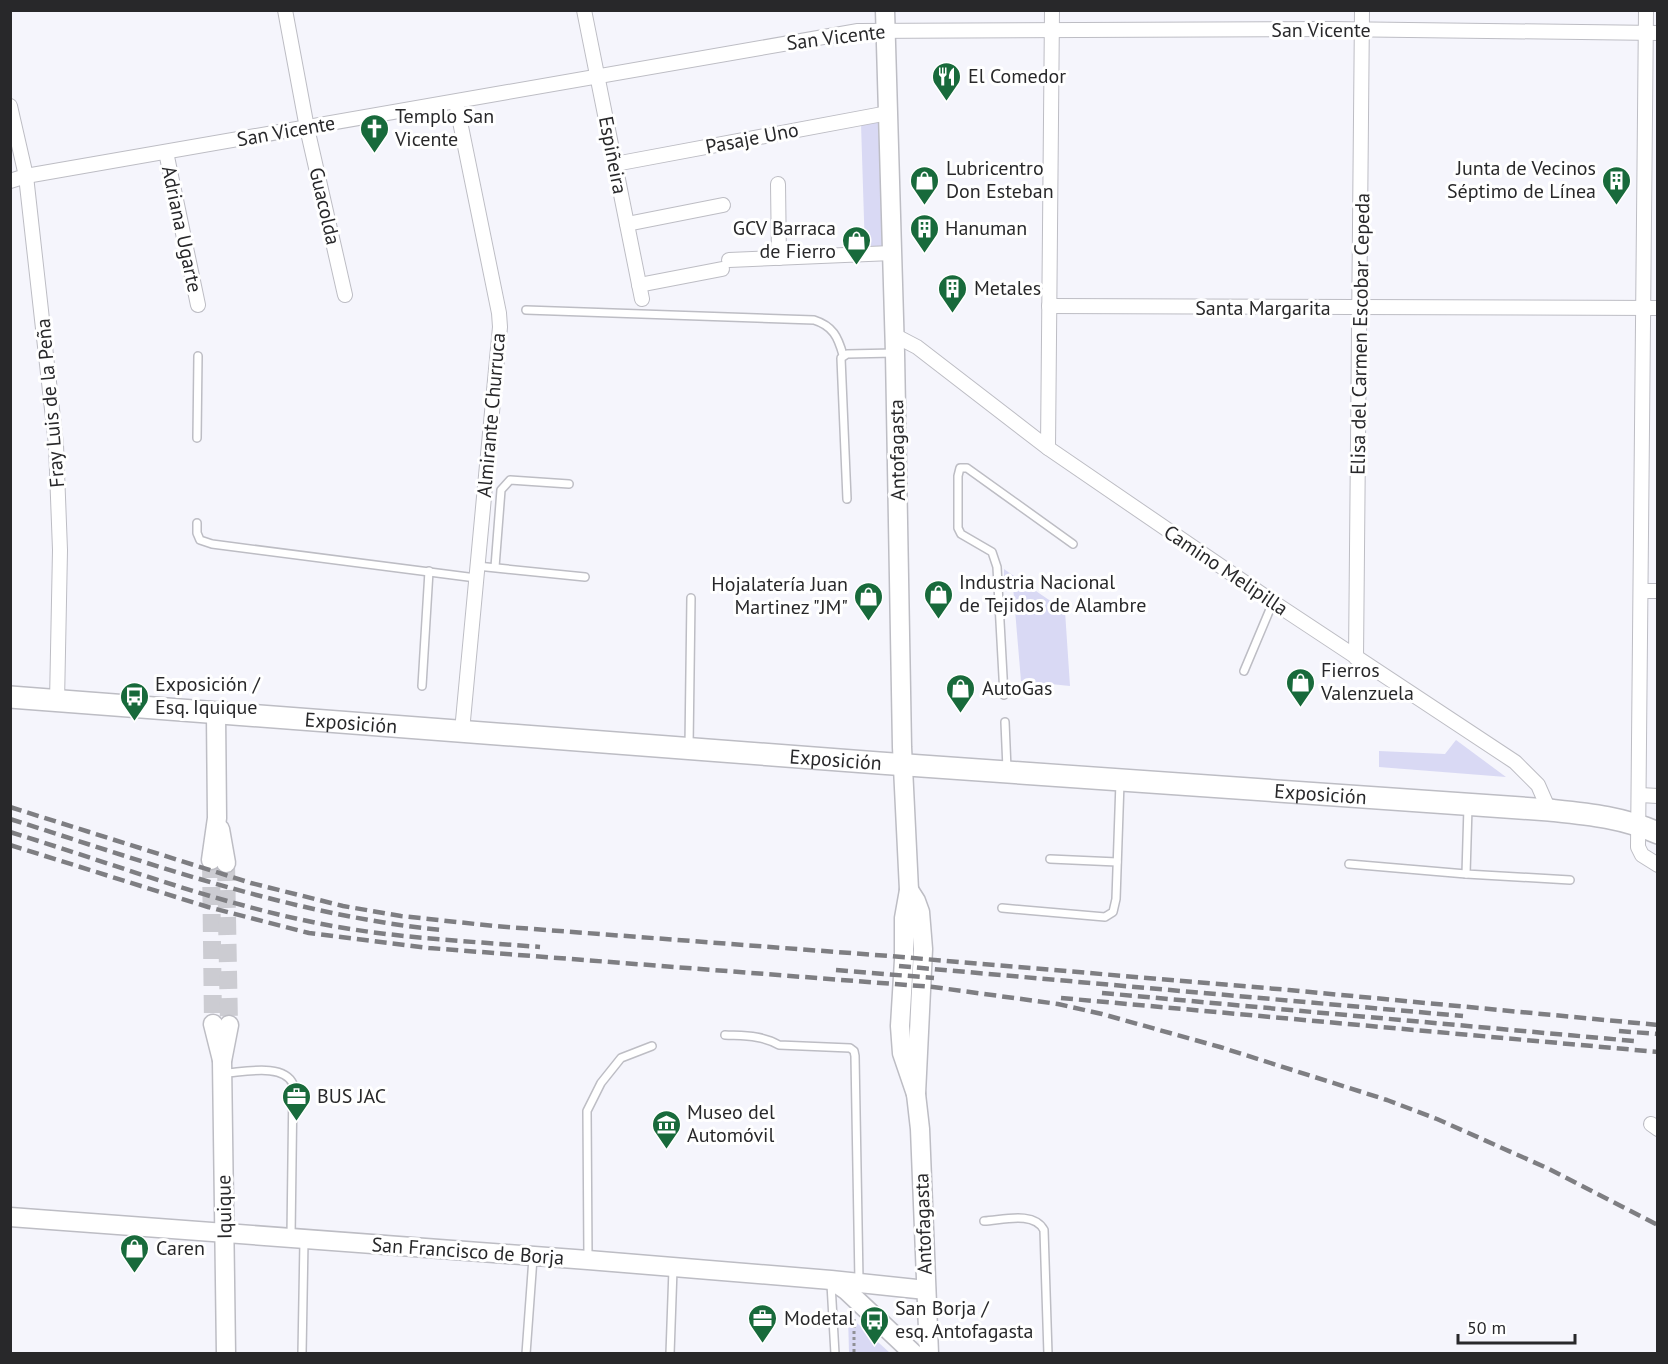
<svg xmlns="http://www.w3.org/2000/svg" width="1668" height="1364" viewBox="0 0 1668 1364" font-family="'PT Sans',sans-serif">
<rect width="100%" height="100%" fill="#f5f5fc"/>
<g fill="#d9d9f4">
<polygon points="879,120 883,252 865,252 861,123"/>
<polygon points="1004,569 1065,611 1070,686 1021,681 1013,586 1004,580"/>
<polygon points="1456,740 1506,777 1379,767 1379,751 1445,754"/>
<polygon points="848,1315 890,1353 849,1353"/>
</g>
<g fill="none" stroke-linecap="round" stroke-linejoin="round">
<g stroke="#ccccd2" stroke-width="18" stroke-dasharray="18 9" stroke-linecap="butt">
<polyline points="211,860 213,1024"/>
<polyline points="226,863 229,1025"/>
</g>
<defs>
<g id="lane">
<path d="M 526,310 L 814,320 C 833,326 838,337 843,355"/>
<polyline points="197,438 198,356"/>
<polyline points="847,499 841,358 847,354 894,353"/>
<polyline points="197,523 197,533 200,540 212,544 476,578"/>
<polyline points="477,566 585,577"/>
<polyline points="495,567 501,490 510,480 569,484"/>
<polyline points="1244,671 1273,602"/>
<polyline points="422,686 429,571"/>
<polyline points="1004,695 997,567 992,552 961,534 958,528 958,476 960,468 967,468 1073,544"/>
<polyline points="1005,722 1007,769"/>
<polyline points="689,746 691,598"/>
<polyline points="1468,807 1466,874 1570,880"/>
<polyline points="1050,859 1117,862"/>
<polyline points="1349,864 1466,874"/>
<polyline points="1002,908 1105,917 1113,912 1116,899 1120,782"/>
<path d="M 725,1035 C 744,1036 762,1035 779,1045 L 850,1048 L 854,1051 L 855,1056 L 859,1281"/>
<path d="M 225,1073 C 244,1072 284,1063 293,1084 L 291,1236"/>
<path d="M 984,1221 C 1003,1220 1034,1211 1044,1230 L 1048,1354"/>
<polyline points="588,1258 587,1111 601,1083 621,1058 652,1046"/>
<polyline points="831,1284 835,1354"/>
<polyline points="302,1354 304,1241"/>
<polyline points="526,1354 533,1258"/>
<polyline points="670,1354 673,1269"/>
</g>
<g id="street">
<polyline points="285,10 307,128 345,295"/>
<polyline points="584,10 642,299"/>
<polyline points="1646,10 1638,847 1642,855 1658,865"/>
<polyline points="456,102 499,313 500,327 462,731"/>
<polyline points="10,106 26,176 56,445 60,550 57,702"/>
<polyline points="166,152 198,305"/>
<polyline points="615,164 888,113"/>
<polyline points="10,181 26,176 858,31 1331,29 1658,33"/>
<polyline points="778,184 779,258"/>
<polyline points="627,224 723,205"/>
<polyline points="729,260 892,253"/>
<polyline points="639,285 722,269"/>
<polyline points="1049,306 1658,308"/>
<polyline points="894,335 917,347 1048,448 1273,602 1515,762 1538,785 1549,810"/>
<polyline points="1048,448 1052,10"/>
<polyline points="1641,591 1658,591"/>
<polyline points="1356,658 1362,10"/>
<polyline points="1640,795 1658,796"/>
<polyline points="1651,1124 1658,1129"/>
</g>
<g id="secondary">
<polyline points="885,10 895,353 902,747 909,890 904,918 904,960 900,1026 902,1053 916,1094"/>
<polyline points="220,829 226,863"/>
<polyline points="211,860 217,818 216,714"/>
<polyline points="909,890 916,901 920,912 923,949 916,1094 920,1129 929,1354"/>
<polyline points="213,1024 222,1060"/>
<polyline points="10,1217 588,1260 831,1280 926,1290"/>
<polyline points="833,1281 846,1290 914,1354"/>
<polyline points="226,1354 222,1061 229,1025"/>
</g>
<g id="primary">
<path id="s1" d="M 10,697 L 879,763 L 1549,810 C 1587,814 1622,817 1658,833"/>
</g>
</defs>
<use href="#lane" stroke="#bdbdc4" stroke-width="10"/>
<use href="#street" stroke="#bdbdc4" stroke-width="16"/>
<use href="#secondary" stroke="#bdbdc4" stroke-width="21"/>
<use href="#primary" stroke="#bdbdc4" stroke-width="24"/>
<polyline stroke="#909095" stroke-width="3" stroke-dasharray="3 3" stroke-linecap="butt" points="854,1319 854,1354"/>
<use href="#lane" stroke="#fff" stroke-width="7"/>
<use href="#street" stroke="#fff" stroke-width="14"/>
<use href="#secondary" stroke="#fff" stroke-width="18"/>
<use href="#primary" stroke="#fff" stroke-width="21"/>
<g stroke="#7e7e82" stroke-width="4.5" stroke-dasharray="12 6" stroke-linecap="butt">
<polyline points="10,807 251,883 343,906 401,916 494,926 889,956 1289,990 1658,1025"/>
<path d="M 10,819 C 152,864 292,915 441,930"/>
<path d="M 10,832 C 114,864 215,903 322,924 C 393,938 467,941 540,947"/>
<polyline points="10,845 208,907 309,933 429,948 933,987 1058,1004 1102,1014 1220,1047 1387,1100 1437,1119 1547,1168 1658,1225"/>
<polyline points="899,966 1463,1016"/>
<polyline points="836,970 934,978"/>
<polyline points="1102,993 1634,1041"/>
<polyline points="1061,998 1658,1052"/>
<polyline points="1619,1031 1658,1034"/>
</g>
</g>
<defs>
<symbol id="restaurant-pin" viewBox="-11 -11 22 30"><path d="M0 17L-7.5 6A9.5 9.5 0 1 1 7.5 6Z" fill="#186a3b" stroke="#fff"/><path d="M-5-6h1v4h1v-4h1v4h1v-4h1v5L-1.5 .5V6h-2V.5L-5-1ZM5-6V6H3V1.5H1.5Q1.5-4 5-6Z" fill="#fff"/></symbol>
<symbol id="church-pin" viewBox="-11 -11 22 30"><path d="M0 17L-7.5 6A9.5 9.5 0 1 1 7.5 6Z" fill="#186a3b" stroke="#fff"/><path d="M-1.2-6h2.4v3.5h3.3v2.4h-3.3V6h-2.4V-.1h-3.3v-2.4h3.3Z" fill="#fff"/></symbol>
<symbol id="shop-pin" viewBox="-11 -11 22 30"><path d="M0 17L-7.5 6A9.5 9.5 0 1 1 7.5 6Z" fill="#186a3b" stroke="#fff"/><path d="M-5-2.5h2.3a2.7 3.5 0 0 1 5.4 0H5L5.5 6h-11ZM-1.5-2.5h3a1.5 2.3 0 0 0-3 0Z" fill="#fff"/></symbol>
<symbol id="building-pin" viewBox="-11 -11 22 30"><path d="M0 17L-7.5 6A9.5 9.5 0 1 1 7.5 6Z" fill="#186a3b" stroke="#fff"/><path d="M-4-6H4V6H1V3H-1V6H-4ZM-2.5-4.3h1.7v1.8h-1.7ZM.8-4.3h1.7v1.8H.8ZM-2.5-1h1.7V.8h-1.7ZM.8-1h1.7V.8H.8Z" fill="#fff"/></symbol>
<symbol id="bus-pin" viewBox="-11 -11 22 30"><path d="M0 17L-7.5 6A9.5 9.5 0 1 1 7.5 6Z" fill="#186a3b" stroke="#fff"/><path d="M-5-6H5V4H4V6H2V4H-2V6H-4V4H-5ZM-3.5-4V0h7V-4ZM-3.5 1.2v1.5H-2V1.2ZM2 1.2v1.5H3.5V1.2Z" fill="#fff"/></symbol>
<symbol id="office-pin" viewBox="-11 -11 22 30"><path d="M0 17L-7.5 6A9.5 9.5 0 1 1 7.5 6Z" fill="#186a3b" stroke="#fff"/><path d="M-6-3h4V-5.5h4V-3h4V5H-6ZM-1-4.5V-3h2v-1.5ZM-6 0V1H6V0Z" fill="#fff"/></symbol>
<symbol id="museum-pin" viewBox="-11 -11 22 30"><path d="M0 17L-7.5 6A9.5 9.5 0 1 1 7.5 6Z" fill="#186a3b" stroke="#fff"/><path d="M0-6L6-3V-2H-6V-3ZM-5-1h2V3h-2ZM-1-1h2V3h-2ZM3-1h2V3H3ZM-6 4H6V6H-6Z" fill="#fff"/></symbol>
</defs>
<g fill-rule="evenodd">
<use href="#restaurant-pin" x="930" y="60" width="33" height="45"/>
<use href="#church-pin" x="358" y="112" width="33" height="45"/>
<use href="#shop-pin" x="908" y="164" width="33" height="45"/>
<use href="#building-pin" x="1600" y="164" width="33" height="45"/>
<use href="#building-pin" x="908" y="212" width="33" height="45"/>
<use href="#shop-pin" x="840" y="224" width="33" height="45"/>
<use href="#building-pin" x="936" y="272" width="33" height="45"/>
<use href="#shop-pin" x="922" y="578" width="33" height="45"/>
<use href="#shop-pin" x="852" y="580" width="33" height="45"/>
<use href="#shop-pin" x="1284" y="666" width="33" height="45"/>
<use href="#shop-pin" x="944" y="672" width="33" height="45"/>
<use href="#bus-pin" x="118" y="680" width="33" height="45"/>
<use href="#office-pin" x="280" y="1080" width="33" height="45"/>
<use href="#museum-pin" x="650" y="1108" width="33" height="45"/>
<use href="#shop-pin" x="118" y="1232" width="33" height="45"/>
<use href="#office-pin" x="746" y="1302" width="33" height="45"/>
<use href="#bus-pin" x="858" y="1304" width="33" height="45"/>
</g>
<g text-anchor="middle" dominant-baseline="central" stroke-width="6" stroke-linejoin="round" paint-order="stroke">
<g font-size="20" fill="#28282a" stroke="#fff">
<text x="1321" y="30">San Vicente</text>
<text transform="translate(836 37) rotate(-7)">San Vicente</text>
<text transform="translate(286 131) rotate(-10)">San Vicente</text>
<text transform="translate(752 138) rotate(-11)">Pasaje Uno</text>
<text transform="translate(613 155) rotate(79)">Espiñeira</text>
<text transform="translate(325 206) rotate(77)">Guacolda</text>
<text transform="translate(182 229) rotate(78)">Adriana Ugarte</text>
<text x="1263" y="308">Santa Margarita</text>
<text transform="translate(1360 334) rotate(-89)">Elisa del Carmen Escobar Cepeda</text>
<text transform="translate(50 403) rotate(-95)">Fray Luis de la Peña</text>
<text transform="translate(491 415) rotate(-85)">Almirante Churruca</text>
<text transform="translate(897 450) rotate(-91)">Antofagasta</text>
<text transform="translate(1226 570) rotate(34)">Camino Melipilla</text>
<text stroke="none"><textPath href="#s1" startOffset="342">Exposición</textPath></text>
<text stroke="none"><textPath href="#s1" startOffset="828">Exposición</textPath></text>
<text stroke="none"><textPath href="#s1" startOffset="1314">Exposición</textPath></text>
<text transform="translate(224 1207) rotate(-91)">Iquique</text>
<text transform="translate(923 1224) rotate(-92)">Antofagasta</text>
<text transform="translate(468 1251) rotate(4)">San Francisco de Borja</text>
</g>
<g font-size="20" fill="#28282a" stroke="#fff" text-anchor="start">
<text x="968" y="76">El Comedor</text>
<text x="395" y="116">Templo San<tspan x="395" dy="23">Vicente</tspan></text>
<text x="946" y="168">Lubricentro<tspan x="946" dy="23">Don Esteban</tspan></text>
<text x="1596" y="168" text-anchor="end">Junta de Vecinos<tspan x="1596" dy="23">Séptimo de Línea</tspan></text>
<text x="836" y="228" text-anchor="end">GCV Barraca<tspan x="836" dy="23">de Fierro</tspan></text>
<text x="945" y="228">Hanuman</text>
<text x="974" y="288">Metales</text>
<text x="959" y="582">Industria Nacional<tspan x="959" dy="23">de Tejidos de Alambre</tspan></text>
<text x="848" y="584" text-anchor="end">Hojalatería Juan<tspan x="848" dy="23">Martinez "JM"</tspan></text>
<text x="1321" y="670">Fierros<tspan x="1321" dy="23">Valenzuela</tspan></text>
<text x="155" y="684">Exposición /<tspan x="155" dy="23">Esq. Iquique</tspan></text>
<text x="982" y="688">AutoGas</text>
<text x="317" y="1096">BUS JAC</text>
<text x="687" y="1112">Museo del<tspan x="687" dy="23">Automóvil</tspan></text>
<text x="156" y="1248">Caren</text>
<text x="895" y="1308">San Borja /<tspan x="895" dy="23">esq. Antofagasta</tspan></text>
<text x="784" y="1318">Modetal</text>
</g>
</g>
<rect width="1668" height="1364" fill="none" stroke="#28282a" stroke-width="24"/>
<path d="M1458 1334v9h117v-9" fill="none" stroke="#28282a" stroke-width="3"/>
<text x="1467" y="1334" font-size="18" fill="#28282a" stroke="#ffffff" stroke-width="4.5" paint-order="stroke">50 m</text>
</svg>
